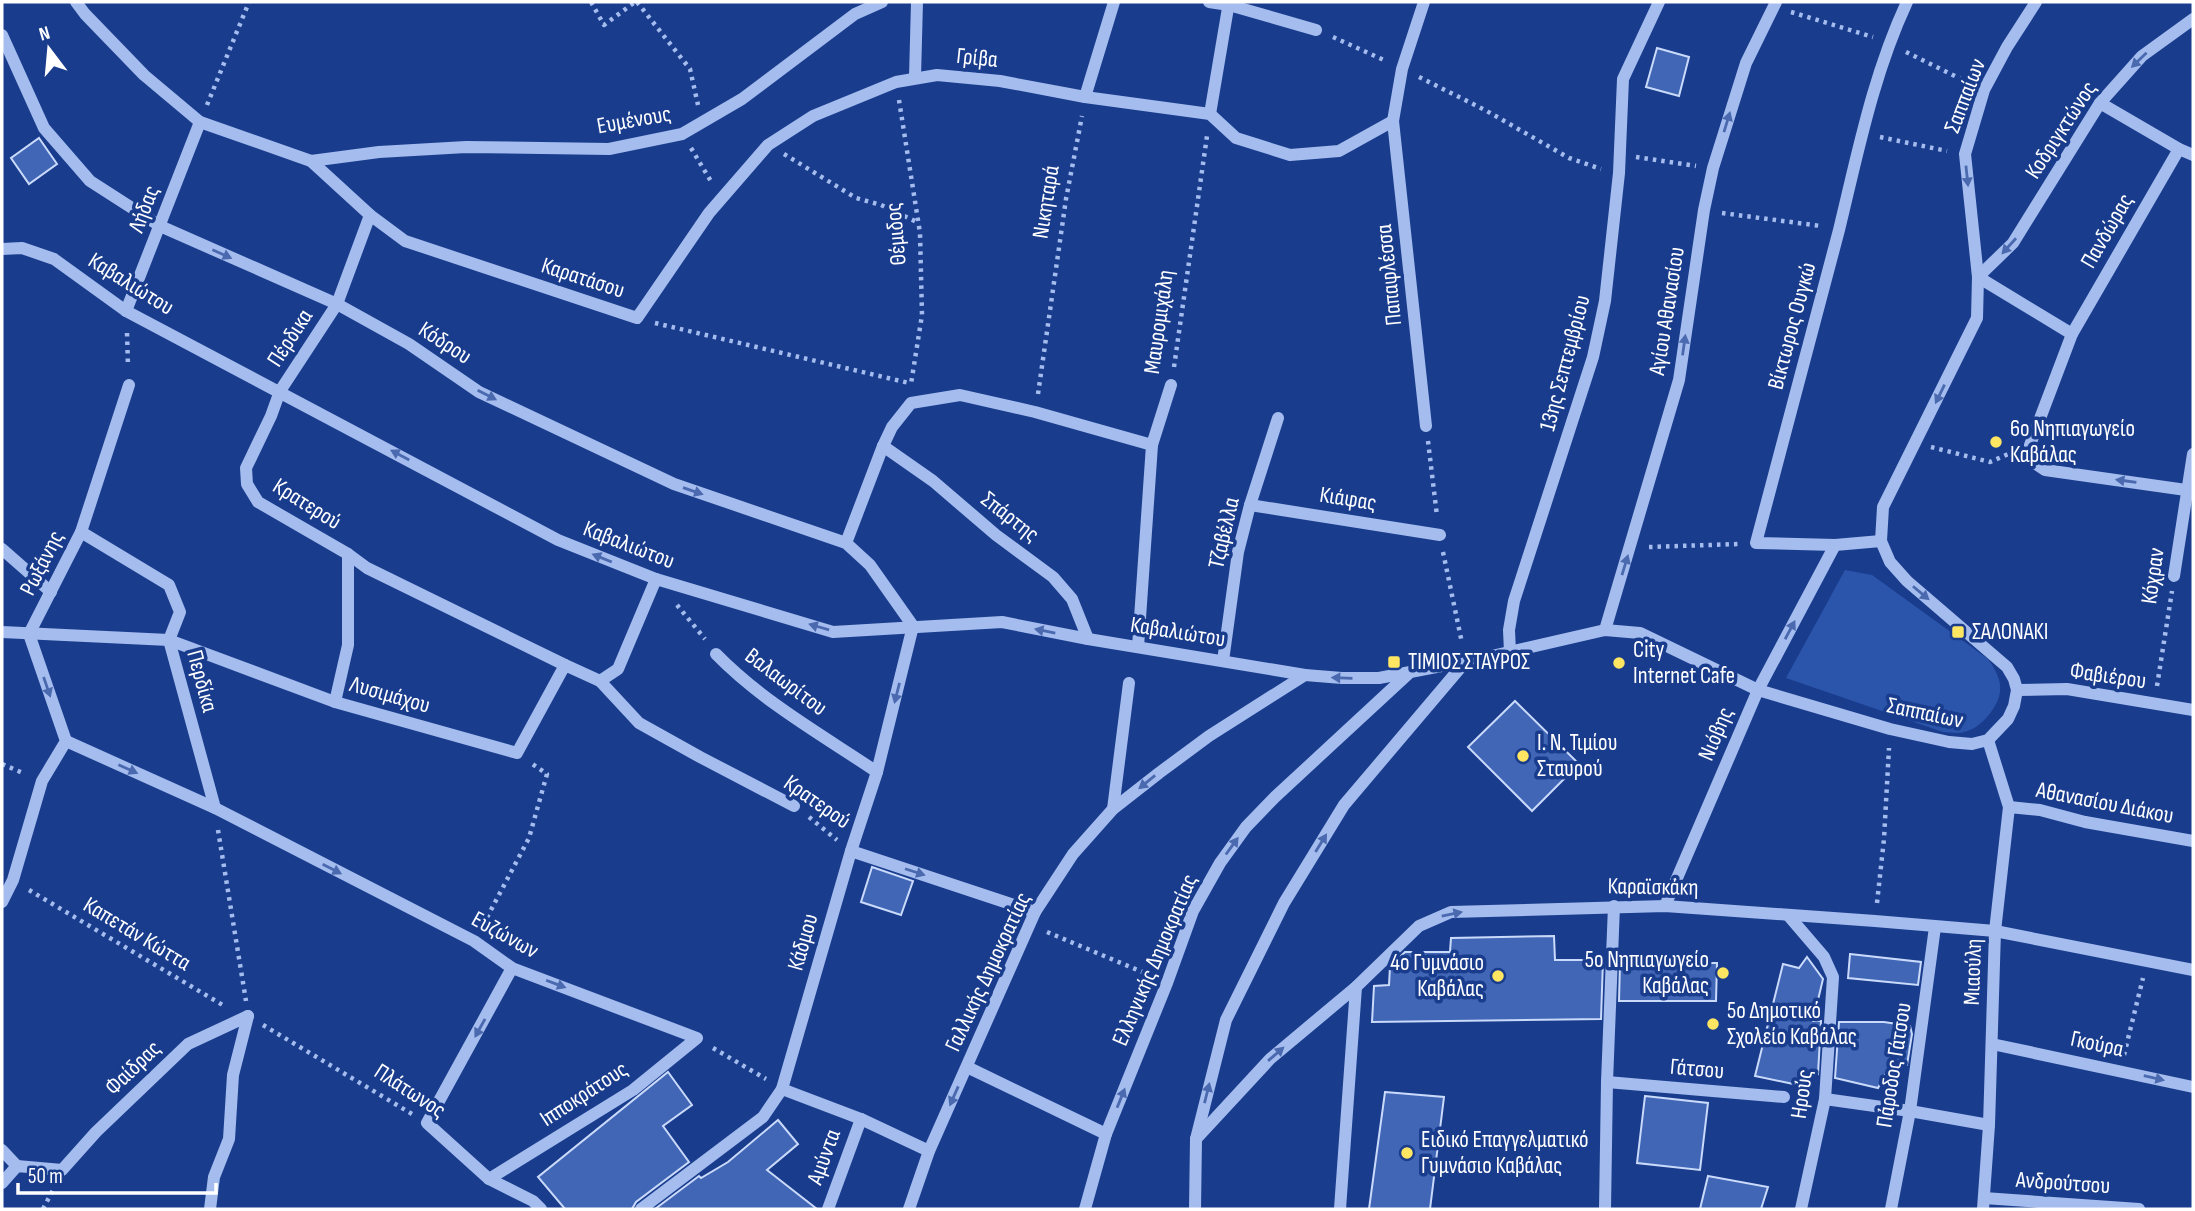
<svg xmlns="http://www.w3.org/2000/svg" width="2195" height="1211" viewBox="0 0 2195 1211" font-family="'Sofia Sans Condensed',sans-serif">
<rect width="100%" height="100%" fill="#193c8d"/>
<path fill="#2b55ab" d="M 1845,570 L 1872,575 L 1988,659 C 2004,681 2005,696 1987,717 C 1981,724 1973,730 1964,732 C 1958,734 1949,732 1943,732 L 1786,678 Z"/>
<g fill="#4166b5" stroke="#cadafa" stroke-width="2">
<polygon points="1657,48 1689,57 1679,96 1646,87"/>
<polygon points="39,138 57,164 29,184 11,158"/>
<polygon points="1515,701 1579,764 1532,811 1468,747"/>
<polygon points="872,867 913,881 901,915 861,902"/>
<polygon points="1554,936 1555,960 1603,960 1601,1019 1372,1022 1374,986 1389,985 1390,967 1405,952 1450,952 1451,938"/>
<polygon points="1850,954 1921,962 1918,985 1848,978"/>
<polygon points="1807,957 1823,979 1813,1021 1821,1021 1818,1074 1802,1070 1798,1085 1755,1076 1783,964 1799,968"/>
<polygon points="1620,963 1717,963 1716,1001 1619,1001"/>
<polygon points="1839,1022 1884,1022 1910,1026 1912,1034 1907,1065 1889,1068 1878,1088 1835,1078"/>
<polygon points="668,1072 692,1105 663,1126 689,1162 636,1202 632,1209 565,1209 538,1177"/>
<polygon points="1385,1092 1444,1097 1430,1209 1369,1209"/>
<polygon points="1645,1096 1708,1103 1700,1170 1637,1163"/>
<polygon points="778,1120 798,1144 767,1170 817,1209 655,1209 699,1176 701,1178 728,1162"/>
<polygon points="1708,1176 1768,1187 1761,1209 1700,1209"/>
</g>
<g fill="none" stroke-linecap="round" stroke-linejoin="round">
<g stroke="#a4bcee" stroke-width="4.5" stroke-dasharray="3.5 5" stroke-linecap="butt">
<polyline points="591,2 604,25 635,2"/>
<polyline points="637,2 690,69 698,105"/>
<polyline points="1791,12 1873,37"/>
<polyline points="1333,37 1386,61"/>
<polyline points="1906,52 1967,82"/>
<polyline points="1419,77 1485,110 1569,158 1601,169"/>
<polyline points="899,100 920,233 922,315 911,384"/>
<polyline points="207,105 249,2"/>
<polyline points="1880,137 1947,151"/>
<polyline points="691,148 712,183"/>
<polyline points="784,154 856,198 881,205 919,223"/>
<polyline points="1636,157 1696,166"/>
<polyline points="1722,213 1821,226"/>
<polyline points="655,323 909,383"/>
<polyline points="127,333 128,366"/>
<polyline points="1174,367 1207,136"/>
<polyline points="1038,394 1066,199 1082,116"/>
<polyline points="1428,441 1437,516"/>
<polyline points="1931,447 1990,462 2013,452"/>
<polyline points="1649,547 1738,544"/>
<polyline points="1443,552 1462,643"/>
<polyline points="677,605 705,639"/>
<polyline points="2157,686 2172,591"/>
<polyline points="2,764 25,774"/>
<polyline points="809,817 837,840"/>
<polyline points="218,830 246,1001"/>
<polyline points="29,890 226,1007"/>
<polyline points="1877,903 1884,839 1889,748"/>
<polyline points="483,925 529,838 547,774 531,763"/>
<polyline points="1047,932 1152,976"/>
<polyline points="263,1025 412,1114"/>
<polyline points="713,1048 766,1079"/>
<polyline points="2124,1055 2143,978"/>
<polyline points="43,1209 54,1188"/>
</g>
<g stroke="#a4bcee" stroke-width="12">
<polyline points="76,2 85,14 144,75 200,122 311,161 370,215 405,241 637,318 709,213 768,145 813,116 896,82 937,75 1000,81 1085,97 1210,114 1236,138 1290,155 1339,151 1393,121"/>
<polyline points="1209,2 1229,5 1316,30"/>
<polyline points="1424,2 1402,69 1393,121 1426,426"/>
<polyline points="2193,19 2142,56 2100,103 2013,243 1978,277 2072,334 2030,445 2033,462 2045,470 2193,491"/>
<polyline points="2,35 44,128 90,181 160,226 337,304 409,344 479,392 674,484 846,543 870,565 913,626 877,772 851,851 782,1089 763,1117 641,1209"/>
<polyline points="915,77 917,2"/>
<polyline points="1085,97 1114,2"/>
<polyline points="2100,103 2179,149 2193,155"/>
<polyline points="1210,114 1229,2"/>
<polyline points="311,161 379,152 466,147 609,149 682,134 742,99 855,14 882,2"/>
<polyline points="370,215 337,304 280,391 271,416 246,468 247,484 258,502 348,554 367,568 565,665"/>
<polyline points="2,249 22,248 54,259 126,311 558,540 656,579 833,632 1002,622 1088,639 1305,675"/>
<polyline points="126,311 200,122"/>
<polyline points="2072,334 2179,149"/>
<polyline points="883,446 933,481 996,535 1053,577 1072,599 1088,639"/>
<polyline points="1250,505 1440,535"/>
<polyline points="81,532 169,585 180,612 169,640 215,808"/>
<path d="M 1881,541 L 1835,545 L 1756,543 C 1784,439 1812,335 1839,230 C 1858,152 1873,75 1907,2"/>
<polyline points="846,543 883,446 892,427 911,403 960,395 1035,412 1152,445"/>
<polyline points="2,549 51,592"/>
<polyline points="2174,576 2193,454"/>
<polyline points="1605,630 1679,380 1704,210 1713,168 1746,63 1776,2"/>
<polyline points="2,632 169,640 335,702 517,753 565,665 600,681 618,669 656,579"/>
<polyline points="1138,647 1152,445 1171,385"/>
<polyline points="1510,652 1509,630 1514,601 1593,357 1605,301 1619,173 1623,79 1659,2"/>
<path d="M 716,654 C 763,702 822,735 877,772"/>
<polyline points="1223,661 1238,552 1250,505 1278,418"/>
<polyline points="600,681 639,723 700,757 794,806"/>
<polyline points="2017,690 2067,689 2193,710"/>
<polyline points="335,702 348,645 348,554"/>
<polyline points="66,741 215,808 474,941 512,968 697,1038 633,1090 489,1179"/>
<polyline points="2009,807 2040,810 2085,822 2193,841"/>
<polyline points="1113,809 1129,683"/>
<polyline points="851,851 1035,912"/>
<polyline points="2,902 13,880 42,781 66,741 29,634 81,532 129,385"/>
<polyline points="1665,906 1758,690 1835,545"/>
<polyline points="1788,915 1824,957 1833,977 1825,1099 1801,1209"/>
<polyline points="512,968 427,1123 489,1179 533,1201 541,1209"/>
<polyline points="1992,1044 2193,1087"/>
<polyline points="967,1067 1106,1134"/>
<polyline points="1607,1082 1784,1097"/>
<polyline points="782,1089 861,1119 929,1151"/>
<polyline points="1825,1099 1910,1111 1989,1125"/>
<polyline points="1196,1139 1270,1059 1356,987 1419,926 1451,912 1665,906 1875,921 1995,931 2193,970"/>
<polyline points="2,1150 17,1166"/>
<polyline points="2,1183 17,1166 62,1170 96,1132 188,1044 248,1016"/>
<polyline points="1984,1198 2139,1209"/>
<polyline points="210,1209 214,1177 229,1139 233,1075 248,1016"/>
<polyline points="828,1209 861,1119"/>
<polyline points="909,1209 929,1151 1035,912 1073,854 1113,809 1159,773 1209,736 1305,675 1342,678 1379,678 1483,658 1605,630 1640,633 1758,690 1890,729 1949,742 1972,744 1988,740 2008,719 2014,706 2017,690 2014,679 2007,667 1907,581 1890,562 1881,541 1883,507 1977,318 1978,277 1965,154 1984,90 2007,47 2036,2"/>
<polyline points="1085,1209 1106,1134 1167,983 1193,911 1220,863 1246,827 1275,797 1408,674"/>
<polyline points="1195,1209 1196,1139 1226,1020 1284,903 1344,805 1466,661"/>
<polyline points="1340,1209 1356,987"/>
<polyline points="1605,1209 1607,1082 1614,906"/>
<polyline points="1891,1209 1910,1111 1935,927"/>
<polyline points="1983,1209 1989,1125 1995,931 2009,807 1988,740"/>
</g>
</g>
<defs><path id="oneway-solid" d="M-6-.8H1V-3.2L6.5 0L1 3.2V.8H-6Z" transform="scale(1.75)"/></defs>
<g fill="#4a69af">
<use href="#oneway-solid" transform="translate(2139 60) rotate(136)"/>
<use href="#oneway-solid" transform="translate(1727 122) rotate(-73)"/>
<use href="#oneway-solid" transform="translate(1967 176) rotate(84)"/>
<use href="#oneway-solid" transform="translate(2009 246) rotate(132)"/>
<use href="#oneway-solid" transform="translate(222 254) rotate(24)"/>
<use href="#oneway-solid" transform="translate(1684 345) rotate(-82)"/>
<use href="#oneway-solid" transform="translate(1940 394) rotate(116)"/>
<use href="#oneway-solid" transform="translate(487 395) rotate(27)"/>
<use href="#oneway-solid" transform="translate(400 455) rotate(-152)"/>
<use href="#oneway-solid" transform="translate(2126 481) rotate(-172)"/>
<use href="#oneway-solid" transform="translate(693 491) rotate(19)"/>
<use href="#oneway-solid" transform="translate(602 558) rotate(-158)"/>
<use href="#oneway-solid" transform="translate(1625 565) rotate(-73)"/>
<use href="#oneway-solid" transform="translate(1921 593) rotate(40)"/>
<use href="#oneway-solid" transform="translate(819 627) rotate(-164)"/>
<use href="#oneway-solid" transform="translate(1790 630) rotate(-62)"/>
<use href="#oneway-solid" transform="translate(1045 631) rotate(-169)"/>
<use href="#oneway-solid" transform="translate(1342 678) rotate(-178)"/>
<use href="#oneway-solid" transform="translate(47 687) rotate(71)"/>
<use href="#oneway-solid" transform="translate(897 693) rotate(104)"/>
<use href="#oneway-solid" transform="translate(128 769) rotate(24)"/>
<use href="#oneway-solid" transform="translate(1147 782) rotate(141)"/>
<use href="#oneway-solid" transform="translate(1321 843) rotate(-58)"/>
<use href="#oneway-solid" transform="translate(1232 846) rotate(-54)"/>
<use href="#oneway-solid" transform="translate(332 869) rotate(27)"/>
<use href="#oneway-solid" transform="translate(915 872) rotate(18)"/>
<use href="#oneway-solid" transform="translate(1452 914) rotate(-12)"/>
<use href="#oneway-solid" transform="translate(556 984) rotate(21)"/>
<use href="#oneway-solid" transform="translate(480 1028) rotate(119)"/>
<use href="#oneway-solid" transform="translate(1276 1054) rotate(-41)"/>
<use href="#oneway-solid" transform="translate(2154 1078) rotate(13)"/>
<use href="#oneway-solid" transform="translate(1207 1093) rotate(-76)"/>
<use href="#oneway-solid" transform="translate(954 1096) rotate(114)"/>
<use href="#oneway-solid" transform="translate(1121 1098) rotate(-68)"/>
</g>
<g fill="#ffe662" stroke="#193c8d" stroke-width="2.5">
<circle cx="1996" cy="442" r="7"/>
<rect x="1951" y="625" width="14" height="14" rx="3.5"/>
<rect x="1387" y="655" width="14" height="14" rx="3.5"/>
<circle cx="1619" cy="663" r="7"/>
<circle cx="1523" cy="756" r="7"/>
<circle cx="1723" cy="973" r="7"/>
<circle cx="1498" cy="976" r="7"/>
<circle cx="1713" cy="1024" r="7"/>
<circle cx="1407" cy="1153" r="7"/>
</g>
<g text-anchor="middle" dominant-baseline="central" stroke-width="7" stroke-linejoin="round" paint-order="stroke">
<g font-size="23" fill="#fff" stroke="#193c8d">
<text transform="translate(977 58) rotate(6)">Γρίβα</text>
<text transform="translate(1965 96) rotate(-69)">Σαππαίων</text>
<text transform="translate(634 120) rotate(-10)">Ευμένους</text>
<text transform="translate(2061 130) rotate(-57)">Κοδριγκτώνος</text>
<text transform="translate(1046 202) rotate(-81)">Νικηταρά</text>
<text transform="translate(144 209) rotate(-69)">Λήδας</text>
<text transform="translate(2107 231) rotate(-60)">Πανδώρας</text>
<text transform="translate(896 234) rotate(-95)">Θέμιδος</text>
<text transform="translate(1389 275) rotate(-96)">Παπαφλέσσα</text>
<text transform="translate(583 278) rotate(18)">Καρατάσου</text>
<text transform="translate(131 284) rotate(32)">Καβαλιώτου</text>
<text transform="translate(1667 311) rotate(-81)">Αγίου Αθανασίου</text>
<text transform="translate(1159 322) rotate(-82)">Μαυρομιχάλη</text>
<text transform="translate(1792 326) rotate(-75)">Βίκτωρος Ουγκώ</text>
<text transform="translate(290 338) rotate(-57)">Πέρδικα</text>
<text transform="translate(445 343) rotate(33)">Κόδρου</text>
<text transform="translate(1565 363) rotate(-75)">13ης Σεπτεμβρίου</text>
<text transform="translate(1348 499) rotate(9)">Κιάφας</text>
<text transform="translate(307 504) rotate(32)">Κρατερού</text>
<text transform="translate(1010 517) rotate(38)">Σπάρτης</text>
<text transform="translate(1224 533) rotate(-77)">Τζαβέλλα</text>
<text transform="translate(629 545) rotate(21)">Καβαλιώτου</text>
<text transform="translate(42 563) rotate(-63)">Ρωξάνης</text>
<text transform="translate(2153 576) rotate(-82)">Κόχραν</text>
<text transform="translate(1178 632) rotate(9)">Καβαλιώτου</text>
<text transform="translate(2108 676) rotate(8)">Φαβιέρου</text>
<text transform="translate(202 681) rotate(75)">Περδίκα</text>
<text transform="translate(786 682) rotate(37)">Βαλαωρίτου</text>
<text transform="translate(390 695) rotate(16)">Λυσιμάχου</text>
<text transform="translate(1925 713) rotate(12)">Σαππαίων</text>
<text transform="translate(1716 734) rotate(-67)">Νιόβης</text>
<text transform="translate(817 802) rotate(35)">Κρατερού</text>
<text transform="translate(2105 803) rotate(11)">Αθανασίου Διάκου</text>
<text transform="translate(1653 887) rotate(1)">Καραϊσκάκη</text>
<text transform="translate(137 934) rotate(31)">Καπετάν Κώττα</text>
<text transform="translate(505 935) rotate(29)">Ευζώνων</text>
<text transform="translate(803 942) rotate(-74)">Κάδμου</text>
<text transform="translate(1155 960) rotate(-67)">Ελληνικής Δημοκρατίας</text>
<text transform="translate(988 972) rotate(-65)">Γαλλικής Δημοκρατίας</text>
<text transform="translate(1973 972) rotate(-88)">Μιαούλη</text>
<text transform="translate(2097 1044) rotate(12)">Γκούρα</text>
<text transform="translate(1894 1065) rotate(-81)">Πάροδος Γάτσου</text>
<text transform="translate(133 1068) rotate(-44)">Φαίδρας</text>
<text transform="translate(1697 1069) rotate(5)">Γάτσου</text>
<text transform="translate(410 1091) rotate(33)">Πλάτωνος</text>
<text transform="translate(584 1094) rotate(-33)">Ιπποκράτους</text>
<text transform="translate(1802 1094) rotate(-82)">Ηρούς</text>
<text transform="translate(824 1157) rotate(-70)">Αμύντα</text>
<text transform="translate(2063 1183) rotate(4)">Ανδρούτσου</text>
</g>
<g font-size="23" fill="#fff" stroke="#193c8d" text-anchor="start">
<text x="2010" y="429">6ο Νηπιαγωγείο<tspan x="2010" dy="26">Καβάλας</tspan></text>
<text x="1972" y="632">ΣΑΛΟΝΑΚΙ</text>
<text x="1633" y="650">City<tspan x="1633" dy="26">Internet Cafe</tspan></text>
<text x="1408" y="662">ΤΙΜΙΟΣ ΣΤΑΥΡΟΣ</text>
<text x="1537" y="743">Ι. Ν. Τιμίου<tspan x="1537" dy="26">Σταυρού</tspan></text>
<text x="1709" y="960" text-anchor="end">5ο Νηπιαγωγείο<tspan x="1709" dy="26">Καβάλας</tspan></text>
<text x="1484" y="963" text-anchor="end">4ο Γυμνάσιο<tspan x="1484" dy="26">Καβάλας</tspan></text>
<text x="1727" y="1011">5ο Δημοτικό<tspan x="1727" dy="26">Σχολείο Καβάλας</tspan></text>
<text x="1421" y="1140">Ειδικό Επαγγελματικό<tspan x="1421" dy="26">Γυμνάσιο Καβάλας</tspan></text>
</g>
</g>
<rect width="2195" height="1211" fill="none" stroke="#ffffff" stroke-width="7"/>
<g transform="translate(49 49) rotate(344)" stroke="#193c8d" stroke-width="5" paint-order="stroke">
<path d="M0-5L12 26L0 18L-12 26Z" fill="#ffffff"/>
<text y="-10" font-size="19" font-weight="bold" text-anchor="middle" fill="#ffffff">N</text>
</g>
<path d="M18 1183v10h198v-10" fill="none" stroke="#ffffff" stroke-width="3.5"/>
<text x="28" y="1183" font-size="21" fill="#ffffff" stroke="#193c8d" stroke-width="5" paint-order="stroke">50 m</text>
</svg>
